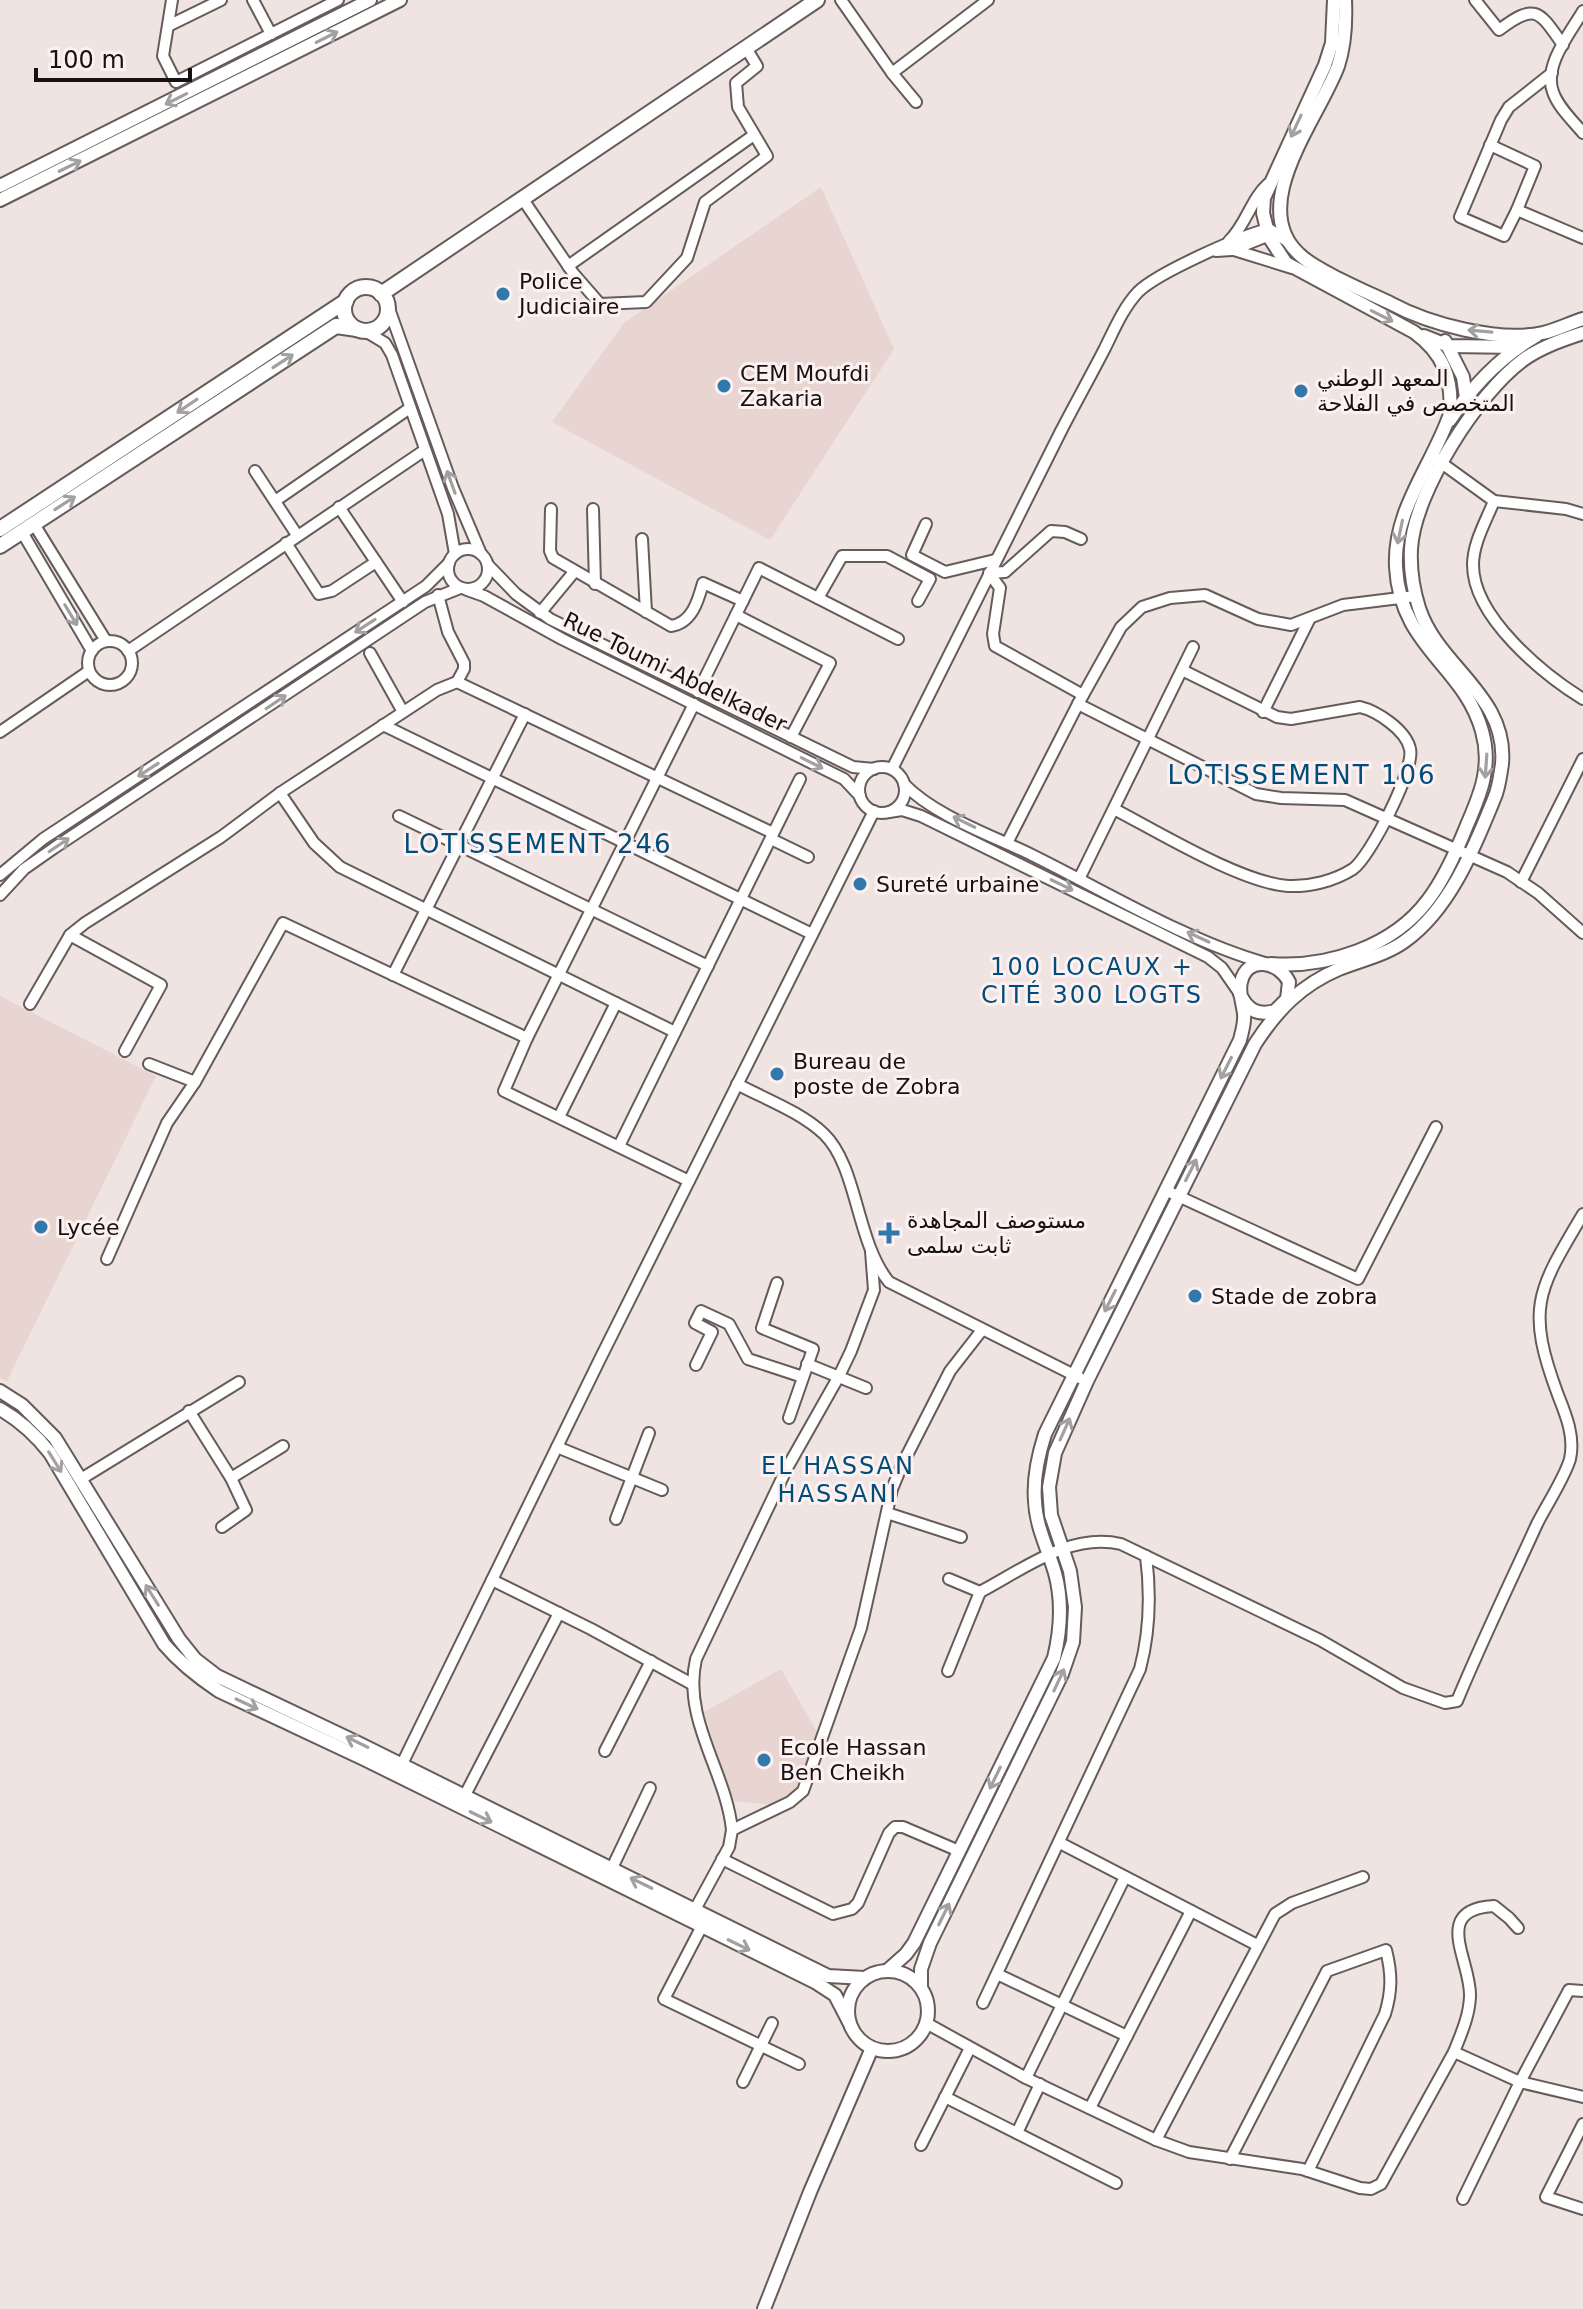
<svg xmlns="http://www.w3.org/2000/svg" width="1583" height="2309" viewBox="0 0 1583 2309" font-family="'DejaVu Sans','Noto Naskh Arabic',sans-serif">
<rect width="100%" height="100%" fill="#efe4e2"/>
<g fill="#e8d5d2">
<polygon points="821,187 894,349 770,540 552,422 624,323"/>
<polygon points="0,996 156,1076 7,1381 0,1378"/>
<polygon points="781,1669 817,1732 799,1788 796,1793 771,1805 735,1801 731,1798 704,1712"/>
</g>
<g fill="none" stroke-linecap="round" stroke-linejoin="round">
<defs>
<g id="minor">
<polyline points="172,0 163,56 176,82 338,0"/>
<polyline points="253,0 271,34"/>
<polyline points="841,0 892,73 916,102"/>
<path d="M 1475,0 L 1499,30 C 1536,2 1539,11 1563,45"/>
<path d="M 1583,11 C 1570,33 1543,66 1553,92 C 1558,107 1573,121 1583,133"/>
<polyline points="168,26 221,0"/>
<polyline points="892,73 988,0"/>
<polyline points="1552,73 1509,107 1501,120 1460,217 1504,236 1517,210 1583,238"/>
<polyline points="1490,145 1535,166 1517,210"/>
<polyline points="522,198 573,273 600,304 646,302 687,258 705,202 767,156 738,107 736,83 757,66 746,48"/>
<path d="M 1229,241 C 1246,225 1251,199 1268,184"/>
<polyline points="1234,250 1292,268"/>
<polyline points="1216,251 1232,250 1272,234"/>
<polyline points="568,266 754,135"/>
<polyline points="387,303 453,488 481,554"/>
<polyline points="365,331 385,343 392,355 448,514 455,554"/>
<polyline points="1436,459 1494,501 1566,509 1583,514"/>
<polyline points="255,471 297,535"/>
<polyline points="275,501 410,408"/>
<path d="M 1494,501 C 1486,521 1473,543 1473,565 C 1473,617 1543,674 1583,699"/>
<polyline points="339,507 403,602"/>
<path d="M 551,509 L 550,551 L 553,558 L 671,626 C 692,623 698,601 703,583 L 743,601"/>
<polyline points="593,509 595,584"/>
<polyline points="34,524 106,641"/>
<polyline points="926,524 912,555 945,572 995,560"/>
<polyline points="22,532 92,651"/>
<polyline points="642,539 646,612"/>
<polyline points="1081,539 1065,532 1051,531 1005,572 989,573 1000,588 993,634 995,646 1083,695"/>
<polyline points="286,543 319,594 332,591 376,562"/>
<circle cx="468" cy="569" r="20"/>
<polyline points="488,565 516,594 550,619 853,767 874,769"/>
<polyline points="467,590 484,596 562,639 844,779 860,796"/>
<polyline points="438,595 448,632 464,663 464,669 457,682"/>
<polyline points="818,598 842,556 887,556 930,579 918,601"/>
<polyline points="540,613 574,572"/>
<polyline points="736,615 830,663 791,737"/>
<circle cx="110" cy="663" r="22"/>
<polyline points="128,651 425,450"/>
<polyline points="370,653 403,712"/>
<polyline points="698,692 759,568 898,639"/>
<polyline points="1078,704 1256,794 1281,798 1345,800 1507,872 1538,893 1583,933"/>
<polyline points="1263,712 1310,618"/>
<polyline points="383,725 812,934"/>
<polyline points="0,732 89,671"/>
<circle cx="882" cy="790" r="23"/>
<path d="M 892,769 C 948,656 1004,543 1061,431 C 1075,404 1090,377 1104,350 C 1114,330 1123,308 1138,292 C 1157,273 1242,235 1269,229 L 1287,241"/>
<path d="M 904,784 C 935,816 991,835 1032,855 C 1105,891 1187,941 1265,963"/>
<polyline points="280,793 314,843 340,867 675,1032"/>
<path d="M 1114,809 C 1158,832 1242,883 1288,886 C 1310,887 1334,881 1353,869 C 1370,857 1415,769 1410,749 C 1406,730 1377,711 1360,707 L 1291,719 L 1277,717 L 1182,670"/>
<polyline points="889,812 902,810 921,816 1208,957 1222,968 1240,994"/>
<polyline points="399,816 708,966"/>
<polyline points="771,839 808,857"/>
<polyline points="1007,843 1078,704 1121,627 1142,607 1170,598 1205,595 1258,619 1291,625 1343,605 1416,596"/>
<polyline points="0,875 43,839 426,586 449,563"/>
<polyline points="1079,879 1193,647"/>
<polyline points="1521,882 1583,759"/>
<polyline points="0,895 24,869 54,848 425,602 460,588"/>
<polyline points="70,935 161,985 125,1051"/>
<polyline points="393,975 525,714"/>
<polyline points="30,1004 70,935 85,923 221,837 280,793 437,690 457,682 773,833"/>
<polyline points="527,1038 694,704"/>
<polyline points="149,1064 195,1082 283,923 527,1038 504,1091 689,1181"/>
<path d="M 737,1084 C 765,1099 801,1112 824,1134 C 858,1167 856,1242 889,1282 L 1080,1378"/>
<polyline points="559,1117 616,1003"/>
<polyline points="619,1146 800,779"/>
<polyline points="1165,1190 1358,1279 1436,1127"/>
<polyline points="107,1259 167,1123 195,1082"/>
<polyline points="777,1283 762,1328 813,1349 789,1418"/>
<polyline points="807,1364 866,1388"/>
<polyline points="696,1365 712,1332 695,1323 701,1311 729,1324 748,1359 803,1377"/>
<polyline points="189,1411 231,1478 246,1510 222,1527"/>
<polyline points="557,1447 662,1490"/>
<polyline points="231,1478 283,1446"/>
<polyline points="81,1479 239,1382"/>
<polyline points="887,1513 961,1537"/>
<polyline points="616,1519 649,1433"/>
<polyline points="492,1580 591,1629 692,1684"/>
<path d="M 980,1592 C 1024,1569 1070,1532 1121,1544 L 1320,1640 L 1403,1688 L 1445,1703 L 1457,1701 C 1482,1641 1510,1583 1537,1524 C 1546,1506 1565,1477 1570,1459 C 1575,1437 1566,1415 1558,1395 C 1525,1307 1538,1290 1583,1214"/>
<polyline points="948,1671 980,1592 949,1579"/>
<polyline points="605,1751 651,1661"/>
<polyline points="402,1764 600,1359 874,811"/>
<polyline points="465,1795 559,1613"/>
<polyline points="732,1830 790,1802 803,1791 861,1628 892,1489 902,1465 950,1371 982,1330"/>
<polyline points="1060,1843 1257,1945"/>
<polyline points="722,1859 833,1914 852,1909 858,1903 889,1833 895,1827 903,1827 959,1851"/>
<polyline points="612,1868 650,1788"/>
<path d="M 692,1915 L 729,1847 L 732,1830 C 726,1771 682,1720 696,1659 L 787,1468 L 839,1376 L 851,1351 L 874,1290 L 871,1251"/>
<polyline points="702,1926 664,1999 799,2064"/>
<polyline points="997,1974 1127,2036"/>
<path d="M 983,2003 L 1140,1669 C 1150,1631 1151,1595 1146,1556"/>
<polyline points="926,2023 1026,2078 1156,2140 1189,2152 1302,2169 1360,2188 1371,2189 1381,2184 1454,2052 1520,2082 1583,2097"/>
<path d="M 1454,2052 C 1461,2034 1469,2017 1470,1997 C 1472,1962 1430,1909 1494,1906 L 1509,1918 L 1518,1928"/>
<polyline points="1026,2078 1125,1877"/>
<polyline points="743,2082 772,2023"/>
<polyline points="945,2097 1116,2183"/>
<polyline points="1090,2108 1191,1911"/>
<polyline points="1583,2124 1546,2197 1583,2209"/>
<polyline points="1017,2133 1040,2084"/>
<polyline points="1156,2140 1275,1914 1292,1903 1363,1877"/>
<polyline points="921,2145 970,2048"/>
<path d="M 1230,2159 L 1327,1971 L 1386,1950 C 1392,1974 1392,1991 1385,2014 L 1308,2171"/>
<polyline points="1463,2199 1520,2082 1569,1990 1583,1991"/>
</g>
<g id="tertiary">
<path d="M 1345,0 C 1346,22 1345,45 1338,66 C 1319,118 1246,205 1299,254 C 1315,270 1367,292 1390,303 C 1429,324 1499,343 1543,333 C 1556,330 1570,323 1583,319"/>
<polyline points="0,186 370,0"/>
<polyline points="0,200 400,0"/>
<polyline points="1424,336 1449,346 1519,347"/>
<polyline points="1445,341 1463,377 1466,398"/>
<path d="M 1450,420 C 1473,385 1500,357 1536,336"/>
<path d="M 1271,964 C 1327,968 1393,947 1428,900 C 1445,878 1457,850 1467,825 C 1481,793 1492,766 1482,731 C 1464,666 1400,647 1396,567 C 1393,510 1432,466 1450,414 C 1453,378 1443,353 1414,332 L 1286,263 L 1269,237 L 1263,213 L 1264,198 L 1325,65 L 1332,43 L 1334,0"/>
<polyline points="0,1391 22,1405 55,1438 179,1639 195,1659 217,1676 358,1743 828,1976 865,1978"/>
<path d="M 0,1409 C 21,1421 35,1434 50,1453 L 164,1644 C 180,1663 198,1677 219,1691 L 364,1759 L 815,1982 L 835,1995 L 849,2022"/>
<path d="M 888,1970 L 906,1954 L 914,1943 L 1054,1658 C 1061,1629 1063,1602 1055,1573 C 1048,1549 1036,1527 1035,1501 C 1033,1478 1038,1456 1045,1434 L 1240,1040 C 1242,1031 1245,1023 1244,1014 C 1243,1003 1238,993 1241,982 C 1247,955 1279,961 1289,982 L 1287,999 L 1275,1011 C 1258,1016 1247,1010 1240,994"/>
<circle cx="888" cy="2011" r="40"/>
<path d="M 921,1987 L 921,1969 L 930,1943 L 1062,1674 L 1073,1642 L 1075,1607 L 1070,1571 L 1051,1515 L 1049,1487 L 1055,1453 L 1087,1381 L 1255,1044 C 1277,1010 1301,985 1339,969 C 1361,960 1386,955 1405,941 C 1450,909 1474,848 1494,799 C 1499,788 1500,776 1502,764 C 1508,695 1438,667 1419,608 C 1413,589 1410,569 1411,549 C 1414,492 1478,393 1523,360 C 1541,347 1562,340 1583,333"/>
<polyline points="764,2309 810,2192 872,2048"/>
</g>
<g id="secondary">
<circle cx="366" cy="309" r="22"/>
<polyline points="381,294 817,0"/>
<polyline points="0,529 346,301"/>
<polyline points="0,546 336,326 357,329"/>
</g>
</defs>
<use href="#minor" stroke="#655c5a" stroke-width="14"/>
<use href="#tertiary" stroke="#655c5a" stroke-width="16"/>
<use href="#secondary" stroke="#655c5a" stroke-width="18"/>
<use href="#minor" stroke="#fff" stroke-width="10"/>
<use href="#tertiary" stroke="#fff" stroke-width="12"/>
<use href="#secondary" stroke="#fff" stroke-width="14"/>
</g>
<defs><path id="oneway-shaft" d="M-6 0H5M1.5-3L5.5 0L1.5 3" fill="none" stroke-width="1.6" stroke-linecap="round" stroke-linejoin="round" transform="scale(2)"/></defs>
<g stroke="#a2a0a0">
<use href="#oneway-shaft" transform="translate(327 37) rotate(-27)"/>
<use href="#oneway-shaft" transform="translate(176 99) rotate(153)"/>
<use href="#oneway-shaft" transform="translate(1296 126) rotate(115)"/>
<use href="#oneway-shaft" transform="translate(70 166) rotate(-26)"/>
<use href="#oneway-shaft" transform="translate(1382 316) rotate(27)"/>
<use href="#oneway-shaft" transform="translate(1480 331) rotate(-175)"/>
<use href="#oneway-shaft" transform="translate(283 361) rotate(-33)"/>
<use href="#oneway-shaft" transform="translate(187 406) rotate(146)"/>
<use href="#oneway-shaft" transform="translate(451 482) rotate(-110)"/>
<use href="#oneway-shaft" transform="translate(65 503) rotate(-33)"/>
<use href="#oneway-shaft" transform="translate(1400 532) rotate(102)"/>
<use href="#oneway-shaft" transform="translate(71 615) rotate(59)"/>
<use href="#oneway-shaft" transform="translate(365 626) rotate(147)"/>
<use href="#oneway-shaft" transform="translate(276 702) rotate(-34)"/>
<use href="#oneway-shaft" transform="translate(812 763) rotate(27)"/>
<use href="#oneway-shaft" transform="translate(1486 766) rotate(94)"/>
<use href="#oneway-shaft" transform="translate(148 770) rotate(147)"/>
<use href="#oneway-shaft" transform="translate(964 822) rotate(-154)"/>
<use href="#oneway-shaft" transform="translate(59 845) rotate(-34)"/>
<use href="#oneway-shaft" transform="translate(1062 885) rotate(26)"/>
<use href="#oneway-shaft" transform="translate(1198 937) rotate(-155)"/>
<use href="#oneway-shaft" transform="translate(1226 1068) rotate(117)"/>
<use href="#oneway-shaft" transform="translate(1191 1170) rotate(-63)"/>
<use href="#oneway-shaft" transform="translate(1110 1301) rotate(117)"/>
<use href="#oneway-shaft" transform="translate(1065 1429) rotate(-66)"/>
<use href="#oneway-shaft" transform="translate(55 1462) rotate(58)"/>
<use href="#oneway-shaft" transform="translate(152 1595) rotate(-122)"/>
<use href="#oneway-shaft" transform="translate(1059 1680) rotate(-65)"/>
<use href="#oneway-shaft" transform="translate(247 1704) rotate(25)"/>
<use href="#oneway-shaft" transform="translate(357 1742) rotate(-154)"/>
<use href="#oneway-shaft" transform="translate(995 1778) rotate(116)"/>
<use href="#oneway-shaft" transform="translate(481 1817) rotate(26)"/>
<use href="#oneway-shaft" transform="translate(641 1883) rotate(-154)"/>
<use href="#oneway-shaft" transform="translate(944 1914) rotate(-64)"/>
<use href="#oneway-shaft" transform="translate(739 1945) rotate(26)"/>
</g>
<g fill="#3178ad" stroke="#fcf1f0" stroke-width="3">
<circle cx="503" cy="294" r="8"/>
<circle cx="724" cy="386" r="8"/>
<circle cx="1301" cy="391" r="8"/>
<circle cx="860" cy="884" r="8"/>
<circle cx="777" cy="1074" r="8"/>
<circle cx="41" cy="1227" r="8"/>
<path d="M885 1221h8v8h8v8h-8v8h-8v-8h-8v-8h8z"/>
<circle cx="1195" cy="1296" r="8"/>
<circle cx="764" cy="1760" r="8"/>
</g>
<g text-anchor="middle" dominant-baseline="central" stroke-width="6" stroke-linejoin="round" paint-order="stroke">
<g font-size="22" fill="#161212" stroke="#fcf1f0" text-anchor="start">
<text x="519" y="281">Police<tspan x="519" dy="25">Judiciaire</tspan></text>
<text x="740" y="373">CEM Moufdi<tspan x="740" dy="25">Zakaria</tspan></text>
<text x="1317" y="378">المعهد الوطني<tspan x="1317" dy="25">المتخصص في الفلاحة</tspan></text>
<text x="876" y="884">Sureté urbaine</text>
<text x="793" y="1061">Bureau de<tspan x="793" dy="25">poste de Zobra</tspan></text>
<text x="907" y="1220">مستوصف المجاهدة<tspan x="907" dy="25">ثابت سلمى</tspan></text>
<text x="57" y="1227">Lycée</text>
<text x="1211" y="1296">Stade de zobra</text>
<text x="780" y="1747">Ecole Hassan<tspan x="780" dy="25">Ben Cheikh</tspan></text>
</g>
<g font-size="22" fill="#161212" stroke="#fcf1f0">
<text transform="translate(675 672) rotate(26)">Rue Toumi Abdelkader</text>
</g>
<g font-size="24" letter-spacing="2" fill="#004c7a" stroke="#fcf1f0">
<text x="1092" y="967">100 LOCAUX +<tspan x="1092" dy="28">CITÉ 300 LOGTS</tspan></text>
<text x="838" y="1466">EL HASSAN<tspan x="838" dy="28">HASSANI</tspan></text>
</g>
<g font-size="26" letter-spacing="2" fill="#004c7a" stroke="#fcf1f0">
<text x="1302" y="775">LOTISSEMENT 106</text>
<text x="538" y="844">LOTISSEMENT 246</text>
</g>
</g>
<path d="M36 68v12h154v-12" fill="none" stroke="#161212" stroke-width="4"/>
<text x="48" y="68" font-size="24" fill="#161212" stroke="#fcf1f0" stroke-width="6" paint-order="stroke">100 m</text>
</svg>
